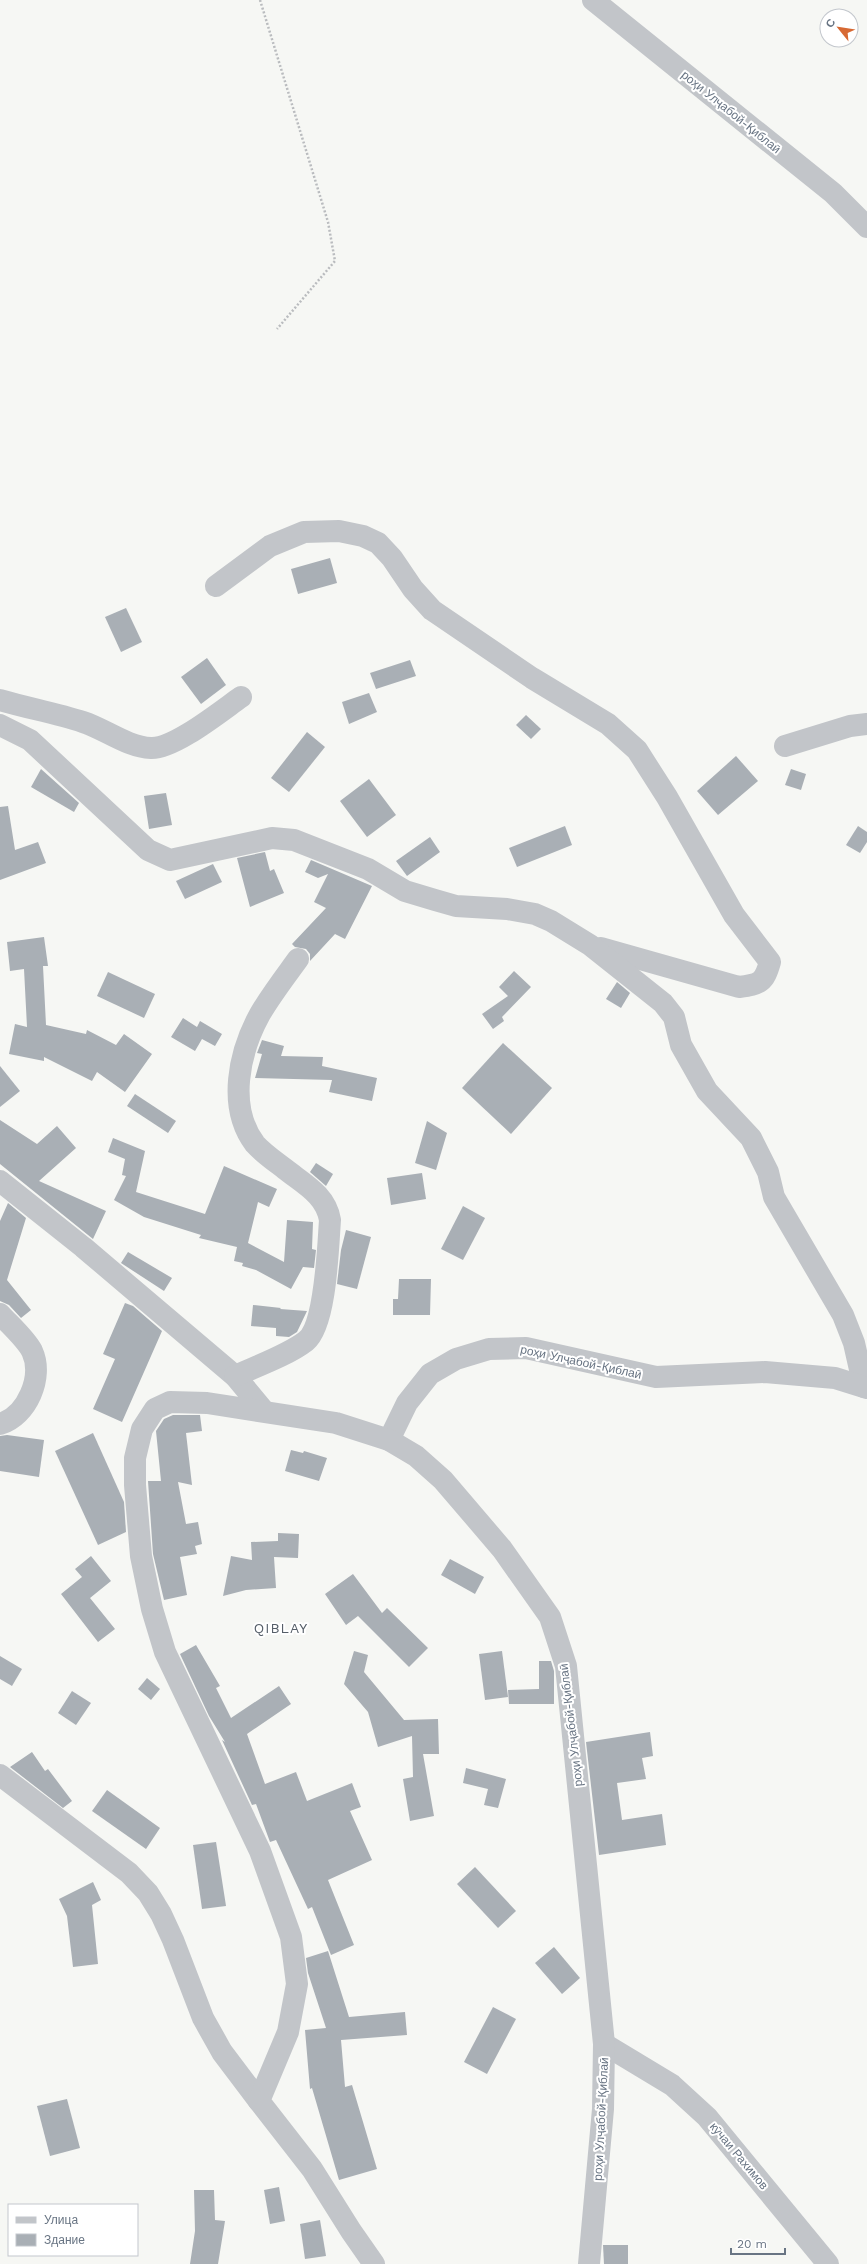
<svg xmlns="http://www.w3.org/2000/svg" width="867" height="2264" viewBox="0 0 867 2264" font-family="'Work Sans',sans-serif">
<rect width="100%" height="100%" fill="#f6f7f4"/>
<g fill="#a9afb5">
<polygon points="330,558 337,583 298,594 291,569"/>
<polygon points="126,608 142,642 121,652 105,617"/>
<polygon points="207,658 226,685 201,704 181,677"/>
<polygon points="410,660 416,676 376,689 370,673"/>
<polygon points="369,693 377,712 349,724 342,702"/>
<polygon points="526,715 541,729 531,739 516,725"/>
<polygon points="307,732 325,747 289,792 271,778"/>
<polygon points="736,756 758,781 718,815 697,791"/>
<polygon points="41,769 79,803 74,812 31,787"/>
<polygon points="791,769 806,774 801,790 785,785"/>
<polygon points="369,779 396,815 367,837 340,801"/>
<polygon points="166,793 172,825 149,829 144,796"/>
<polygon points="8,806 15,850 38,842 46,863 0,880 0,807"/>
<polygon points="565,826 572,845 517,867 509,848"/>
<polygon points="858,826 867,832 867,842 860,853 846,845"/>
<polygon points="430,837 440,852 407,876 396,861"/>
<polygon points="265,852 270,871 274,869 284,893 250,907 237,858"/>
<polygon points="311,860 372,886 345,939 335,934 310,961 310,954 306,949 295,947 292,944 326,908 314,902 328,874 318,878 305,872"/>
<polygon points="213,864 222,882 185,899 176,881"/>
<polygon points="44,937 48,966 43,966 46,1025 86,1034 87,1030 116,1045 124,1034 152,1054 125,1092 97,1072 92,1081 44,1057 44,1061 9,1054 15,1024 27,1027 24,969 10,971 7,942"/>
<polygon points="514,971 531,987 502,1017 504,1021 493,1029 482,1014 508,996 499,987"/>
<polygon points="108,972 155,994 144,1018 97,996"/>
<polygon points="617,982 630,993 621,1008 606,999"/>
<polygon points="183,1018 197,1027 200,1021 222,1034 215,1046 202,1039 195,1051 171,1037"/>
<polygon points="262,1040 284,1046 281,1056 323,1057 322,1066 377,1078 372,1101 329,1092 332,1080 255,1078 262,1054 257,1053"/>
<polygon points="503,1043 552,1088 511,1134 462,1088"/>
<polygon points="0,1066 20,1091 0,1107"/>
<polygon points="135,1094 176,1121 168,1133 127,1106"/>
<polygon points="0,1120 37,1144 57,1126 76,1148 39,1181 106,1211 93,1239 0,1164"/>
<polygon points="427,1121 447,1133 436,1170 415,1163"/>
<polygon points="113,1138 145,1151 136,1192 205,1214 224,1166 277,1189 269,1207 258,1202 248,1243 284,1262 287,1220 313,1222 312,1249 316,1250 314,1268 303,1267 291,1289 256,1270 242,1266 243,1263 234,1261 237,1247 199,1238 201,1235 144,1217 114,1200 126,1176 122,1175 125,1159 108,1152"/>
<polygon points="316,1163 333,1174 326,1186 310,1172"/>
<polygon points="422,1173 426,1199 391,1205 387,1178"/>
<polygon points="8,1203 26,1218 7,1280 31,1310 21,1318 9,1305 0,1301 0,1221"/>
<polygon points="463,1206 485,1218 463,1260 441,1249"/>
<polygon points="346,1230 371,1237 357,1289 337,1284 341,1250"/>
<polygon points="128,1252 172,1278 164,1291 121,1263"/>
<polygon points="399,1279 431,1279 430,1315 393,1315 393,1299 398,1299"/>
<polygon points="125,1303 133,1306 162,1331 122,1422 93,1409 115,1359 103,1354"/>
<polygon points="253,1305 281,1308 280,1309 307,1311 297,1332 289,1337 276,1336 276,1328 251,1326"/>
<polygon points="173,1415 200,1415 202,1431 186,1433 192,1485 178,1482 186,1524 198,1522 202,1544 195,1546 197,1554 180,1557 187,1595 164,1600 153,1554 148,1481 161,1481 156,1431 164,1419"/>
<polygon points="93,1433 124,1502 126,1532 98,1545 55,1451"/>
<polygon points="7,1435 44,1440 39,1477 0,1471 0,1436"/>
<polygon points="291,1450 303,1453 304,1451 327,1458 319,1481 285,1471"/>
<polygon points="278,1533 299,1534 298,1558 274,1557 276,1588 246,1590 223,1596 231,1556 252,1560 251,1542 278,1541"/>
<polygon points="91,1556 111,1581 90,1598 115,1629 98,1642 61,1594 82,1577 75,1569"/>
<polygon points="450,1559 484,1577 475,1594 441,1575"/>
<polygon points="353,1574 382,1613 387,1608 428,1648 409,1667 358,1616 346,1625 325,1594"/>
<polygon points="196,1645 220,1686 216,1688 231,1718 279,1686 291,1704 247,1734 265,1784 296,1772 307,1801 352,1783 361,1807 350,1811 372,1860 328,1880 354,1945 331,1955 312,1907 308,1909 276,1840 270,1842 256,1804 252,1805 222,1740 225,1742 209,1716 180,1654"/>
<polygon points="354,1651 368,1655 364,1672 404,1720 438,1719 439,1754 423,1754 434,1816 410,1821 403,1779 413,1777 412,1736 378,1747 368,1712 344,1684"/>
<polygon points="502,1651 508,1697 485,1700 479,1654"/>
<polygon points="0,1656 22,1669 12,1686 0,1679"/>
<polygon points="539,1661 551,1661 554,1671 554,1704 509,1704 508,1690 539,1689"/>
<polygon points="147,1678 160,1689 151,1700 138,1689"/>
<polygon points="72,1691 91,1703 76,1725 58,1713"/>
<polygon points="650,1732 653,1756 642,1758 646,1779 617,1783 622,1820 662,1814 666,1845 599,1855 586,1742"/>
<polygon points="32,1752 45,1771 48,1769 72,1801 63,1808 10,1767"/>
<polygon points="466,1768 506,1779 498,1808 484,1805 488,1789 463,1783"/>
<polygon points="107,1790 160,1828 146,1849 92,1811"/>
<polygon points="216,1842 226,1906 202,1909 193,1845"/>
<polygon points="475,1867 516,1911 498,1928 457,1884"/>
<polygon points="93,1882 101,1900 92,1905 98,1964 73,1967 67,1916 59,1899"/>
<polygon points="554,1947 580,1978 562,1994 535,1963"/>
<polygon points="328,1951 349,2017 405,2012 407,2035 341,2040 345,2087 352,2085 377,2169 339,2180 312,2088 310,2089 305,2030 326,2028 308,1973 306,1958"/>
<polygon points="493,2007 516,2019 487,2074 464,2062"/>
<polygon points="67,2099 80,2148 50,2156 37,2106"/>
<polygon points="279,2187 285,2221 270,2224 264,2190"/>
<polygon points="194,2190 214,2190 215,2220 225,2221 218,2264 190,2264 195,2231"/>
<polygon points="320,2220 326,2256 305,2259 300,2224"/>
<polygon points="603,2245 628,2245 628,2264 604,2264"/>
</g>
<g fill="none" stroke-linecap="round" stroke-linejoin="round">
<polyline stroke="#babcbf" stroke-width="2.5" stroke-dasharray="2 2" stroke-linecap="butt" points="260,0 328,222 335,261 277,329"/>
<g stroke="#c2c5c9" stroke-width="22">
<polyline points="593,0 833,193 867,227"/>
<path d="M 216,586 L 270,546 L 304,532 L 339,531 L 363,536 L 378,543 L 392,558 L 413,589 L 432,610 L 532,678 L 608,724 L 637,750 L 667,797 L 734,915 L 770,962 C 764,983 760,984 739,987 L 601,948"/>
<path d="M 0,700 C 27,708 56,713 83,722 C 105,729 127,747 151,748 C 174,749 221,711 241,697"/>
<polyline points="0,725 30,740 148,850 170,860 272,838 294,840 368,869 405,891 435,900 456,906 507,909 535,914 551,921 590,945 663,1003 674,1017 681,1045 707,1091 751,1138 768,1172 774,1197 843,1315 854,1343 864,1387"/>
<polyline points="785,746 850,726 867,724"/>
<polyline points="0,1181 83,1247 235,1376 264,1411"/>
<path d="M 0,1314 C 9,1324 26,1339 32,1351 C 44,1377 27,1416 0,1424"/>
<path d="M 235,1376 C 257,1366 288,1355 306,1341 C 326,1325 328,1246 330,1220 C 326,1195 304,1184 285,1169 C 276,1162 263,1153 255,1144 C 227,1107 239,1052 260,1014 C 271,995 285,977 298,959"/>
<polyline points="389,1440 407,1403 430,1374 456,1359 489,1349 526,1348 656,1377 765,1372 835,1378 867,1388"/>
<polyline points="0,1775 129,1873 148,1893 161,1914 173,1940 203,2018 222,2052 259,2101"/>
<polyline points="604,2044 672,2085 707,2117 828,2264"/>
<polyline points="374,2264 351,2231 312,2169 259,2101 288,2032 297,1984 291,1937 260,1851 165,1652 152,1609 141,1556 135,1485 135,1458 142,1429 155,1409 170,1402 207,1403 336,1423 389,1440 416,1456 443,1480 502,1549 550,1617 566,1666 604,2044 603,2109 589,2264"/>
</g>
</g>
<g text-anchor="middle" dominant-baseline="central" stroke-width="4" stroke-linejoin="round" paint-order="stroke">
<g font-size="12" fill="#687483" stroke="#fff">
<text transform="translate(731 112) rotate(39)">роҳи Улҷабой-Қиблаӣ</text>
<text transform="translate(581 1362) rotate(12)">роҳи Улҷабой-Қиблаӣ</text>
<text transform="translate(571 1725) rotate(-97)">роҳи Улҷабой-Қиблаӣ</text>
<text transform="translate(601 2119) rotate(-87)">роҳи Улҷабой-Қиблаӣ</text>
<text transform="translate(739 2156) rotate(50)">кӯчаи Рахимов</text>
</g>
<g font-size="14" letter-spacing="1" fill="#555e68" stroke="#fff">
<text x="281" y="1628">QIBLAY</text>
</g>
</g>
<rect x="8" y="2204" width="130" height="52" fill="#ffffff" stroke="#c3c7cd"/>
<rect x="16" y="2217" width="20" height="6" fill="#c2c5c9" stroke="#c3c7cd"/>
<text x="44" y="2224" font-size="12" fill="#687483">Улица</text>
<rect x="16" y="2234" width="20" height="12" fill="#a9afb5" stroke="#c3c7cd"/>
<text x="44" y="2244" font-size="12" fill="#687483">Здание</text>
<g transform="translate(839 28) rotate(300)"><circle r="19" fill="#ffffff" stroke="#c3c7cd"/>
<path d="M0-3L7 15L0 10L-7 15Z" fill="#d76933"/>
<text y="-6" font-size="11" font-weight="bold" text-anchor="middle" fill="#687483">С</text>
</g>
<path d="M731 2248v6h54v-6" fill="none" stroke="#687483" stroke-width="2"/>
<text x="737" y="2248" font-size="12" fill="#687483" stroke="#ffffff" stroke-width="3" paint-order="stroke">20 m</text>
</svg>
